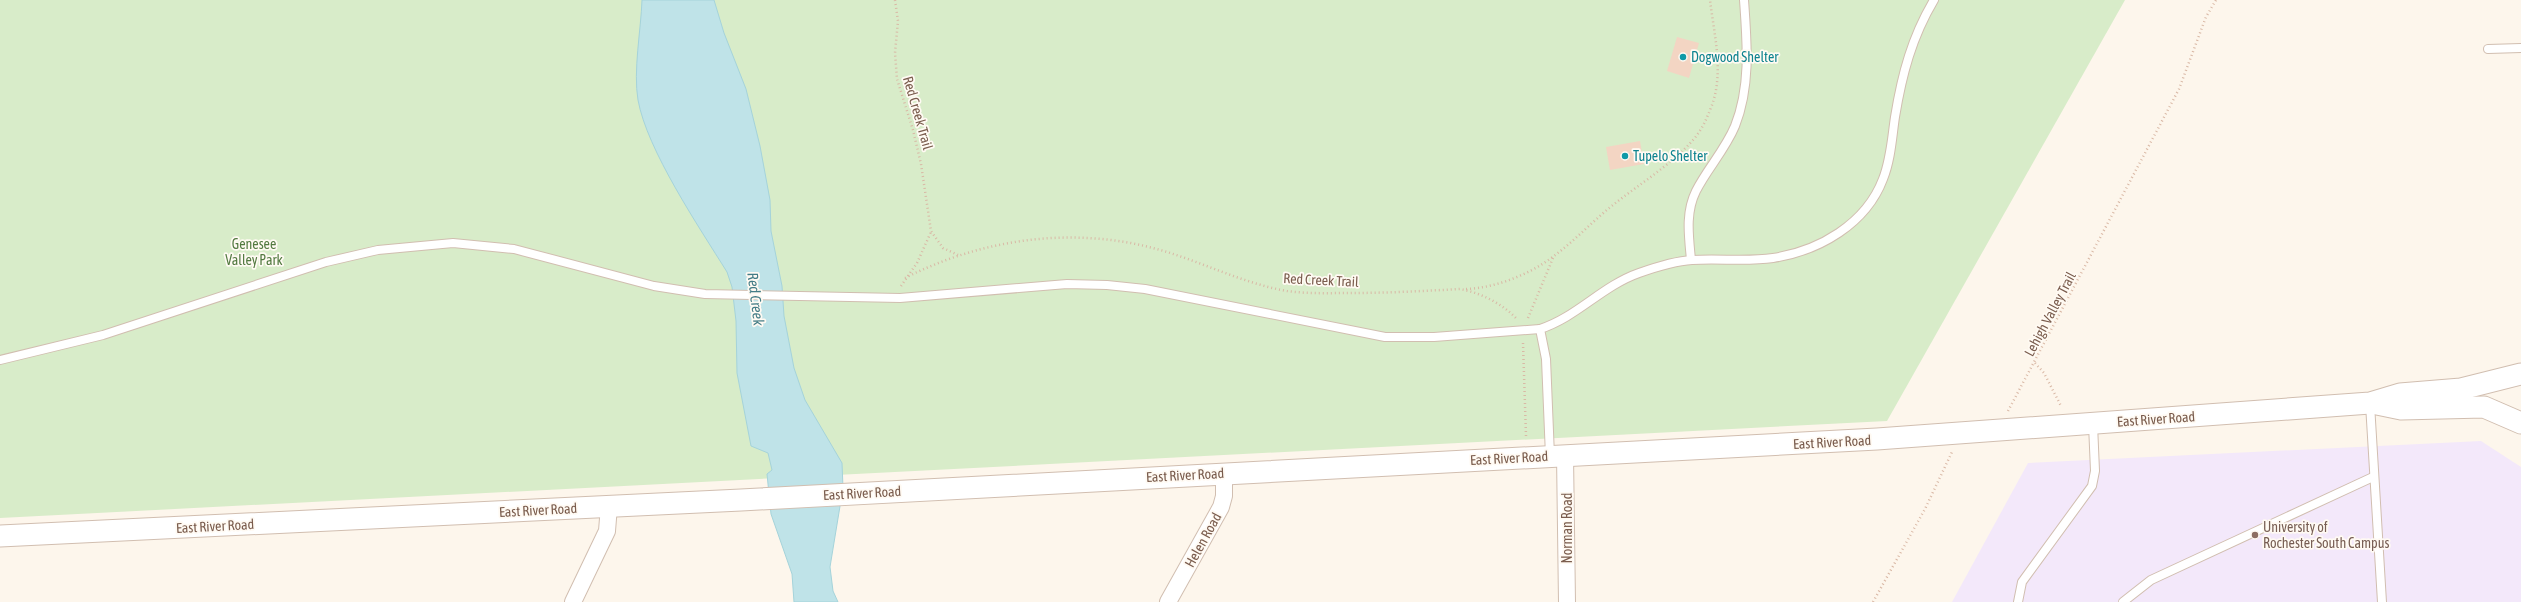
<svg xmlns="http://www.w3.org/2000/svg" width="2521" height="602" viewBox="0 0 2521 602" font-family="'Asap Condensed',sans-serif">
<rect width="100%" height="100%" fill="#fdf6ec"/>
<polygon fill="#f3e8fa" points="2481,441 2521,467 2521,602 1952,602 2028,463"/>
<polygon fill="#d8ecc9" points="0,0 2125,0 1887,421 0,518"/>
<path fill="#bfe3e8" stroke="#a5d3da" d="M 642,0 L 714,0 L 724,33 L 746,89 L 760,146 L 770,200 L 771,231 L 782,286 L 784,316 L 794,368 L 805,400 L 842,463 L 843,488 L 830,567 L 833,591 L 838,602 L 794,602 L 792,574 L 771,514 L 767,474 L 772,470 L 768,453 L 751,446 L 737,373 L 736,321 L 732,287 L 727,272 C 699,227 647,150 638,100 C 633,71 641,30 642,0 Z"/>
<g fill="#f3d5c3">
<polygon points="1677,37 1699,43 1689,78 1667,71"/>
<polygon points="1640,141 1644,164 1610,170 1606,147"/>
</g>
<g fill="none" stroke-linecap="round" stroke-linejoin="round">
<defs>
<g id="service">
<polyline points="2488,49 2521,48"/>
<path d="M 1691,260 C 1689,237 1685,213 1696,191 C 1707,169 1725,150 1735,126 C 1751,86 1747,42 1744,0"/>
<polyline points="0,360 103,335 326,262 378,250 453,243 514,249 654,286 705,294 900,298 1067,284 1107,285 1145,289 1385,337 1434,337 1540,329"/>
<polyline points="2370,404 2382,602"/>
<path d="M 1550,456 L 1546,359 L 1540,329 C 1577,317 1602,286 1639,273 C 1656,267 1674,261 1692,260 C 1719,258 1746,262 1773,258 C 1819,251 1866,224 1883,179 C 1891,159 1892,137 1895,117 C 1902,74 1912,37 1934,0"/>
<polyline points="2018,602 2022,582 2092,486 2095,471 2093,424"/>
<polyline points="2123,602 2151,580 2373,477"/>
</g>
<g id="minor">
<polyline points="1565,455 1567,602"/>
<polyline points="573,602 607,531 609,506"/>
<polyline points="1168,602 1221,507 1224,496 1224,473"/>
</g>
<g id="tertiary">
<polyline points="2372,403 2401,409 2484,407 2521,423"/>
<polyline points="0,536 741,500 1877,439 2370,403 2400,394 2461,389 2521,374"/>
</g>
</defs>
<use href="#service" stroke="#d1beb0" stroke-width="10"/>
<use href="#minor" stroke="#d1beb0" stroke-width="18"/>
<use href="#tertiary" stroke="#d1beb0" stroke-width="23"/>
<g stroke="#d9b8a5" stroke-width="2.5" stroke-dasharray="1 3" stroke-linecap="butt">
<polyline points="895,0 898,21 895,53 897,79 913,130 921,164 931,231 943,248 958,255"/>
<path d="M 905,278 C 986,237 1080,225 1167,252 C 1206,264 1246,284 1287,291 C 1308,294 1330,293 1351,293 C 1387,293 1424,291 1460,289 C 1481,293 1501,303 1516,318"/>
<polyline points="901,286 917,263 931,232"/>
<path d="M 1466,289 C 1489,288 1510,281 1530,271 C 1560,256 1583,230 1608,209 C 1636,186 1669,167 1693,140 C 1702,130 1707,118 1712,105 C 1724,72 1714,34 1710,0"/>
<polyline points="1528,318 1553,258"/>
<polyline points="1523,343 1526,436"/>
<polyline points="2035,363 2044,373 2061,406"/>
<polyline points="2008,411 2179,89 2206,17 2216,0"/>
<polyline points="1873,602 1925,509 1952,452"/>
</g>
<use href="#service" stroke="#fff" stroke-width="8"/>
<use href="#minor" stroke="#fff" stroke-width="16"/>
<use href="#tertiary" stroke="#fff" stroke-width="21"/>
</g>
<g fill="#0f9aa8" stroke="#fffaf3" stroke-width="1.5">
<circle cx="1683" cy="57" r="4"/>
<circle cx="1625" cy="156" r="4"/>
</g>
<circle fill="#8d6e63" stroke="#fffaf3" stroke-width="1.5" cx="2255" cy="535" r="4"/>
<g text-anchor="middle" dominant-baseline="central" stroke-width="3.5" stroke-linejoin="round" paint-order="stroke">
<g font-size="14" fill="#0d838f" stroke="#fffaf3" text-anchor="start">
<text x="1691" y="57">Dogwood Shelter</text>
<text x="1633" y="156">Tupelo Shelter</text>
</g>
<g font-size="14" fill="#7a5c4d" stroke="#fffaf3">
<text transform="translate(918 113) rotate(74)">Red Creek Trail</text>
<text transform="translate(1321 280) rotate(3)">Red Creek Trail</text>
<text transform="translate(2050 314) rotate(-62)">Lehigh Valley Trail</text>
<text transform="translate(2156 419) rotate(-4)">East River Road</text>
<text transform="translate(1832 442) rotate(-3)">East River Road</text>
<text transform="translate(1509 458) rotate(-3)">East River Road</text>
<text transform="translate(1185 475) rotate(-3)">East River Road</text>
<text transform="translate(862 493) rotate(-3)">East River Road</text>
<text transform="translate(538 510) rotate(-3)">East River Road</text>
<text transform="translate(215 526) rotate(-3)">East River Road</text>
<text transform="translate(1567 528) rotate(-90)">Norman Road</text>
<text transform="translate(1203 540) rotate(-61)">Helen Road</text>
</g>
<g font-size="14" fill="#537a41" stroke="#fffaf3">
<text x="254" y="244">Genesee<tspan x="254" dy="16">Valley Park</tspan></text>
</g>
<g font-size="14" fill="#785e54" stroke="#fffaf3" text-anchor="start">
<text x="2263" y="527">University of<tspan x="2263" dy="16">Rochester South Campus</tspan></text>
</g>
<g font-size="15" font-style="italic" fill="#437c86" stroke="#fffaf3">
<text transform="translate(756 299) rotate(83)">Red Creek</text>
</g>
</g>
</svg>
